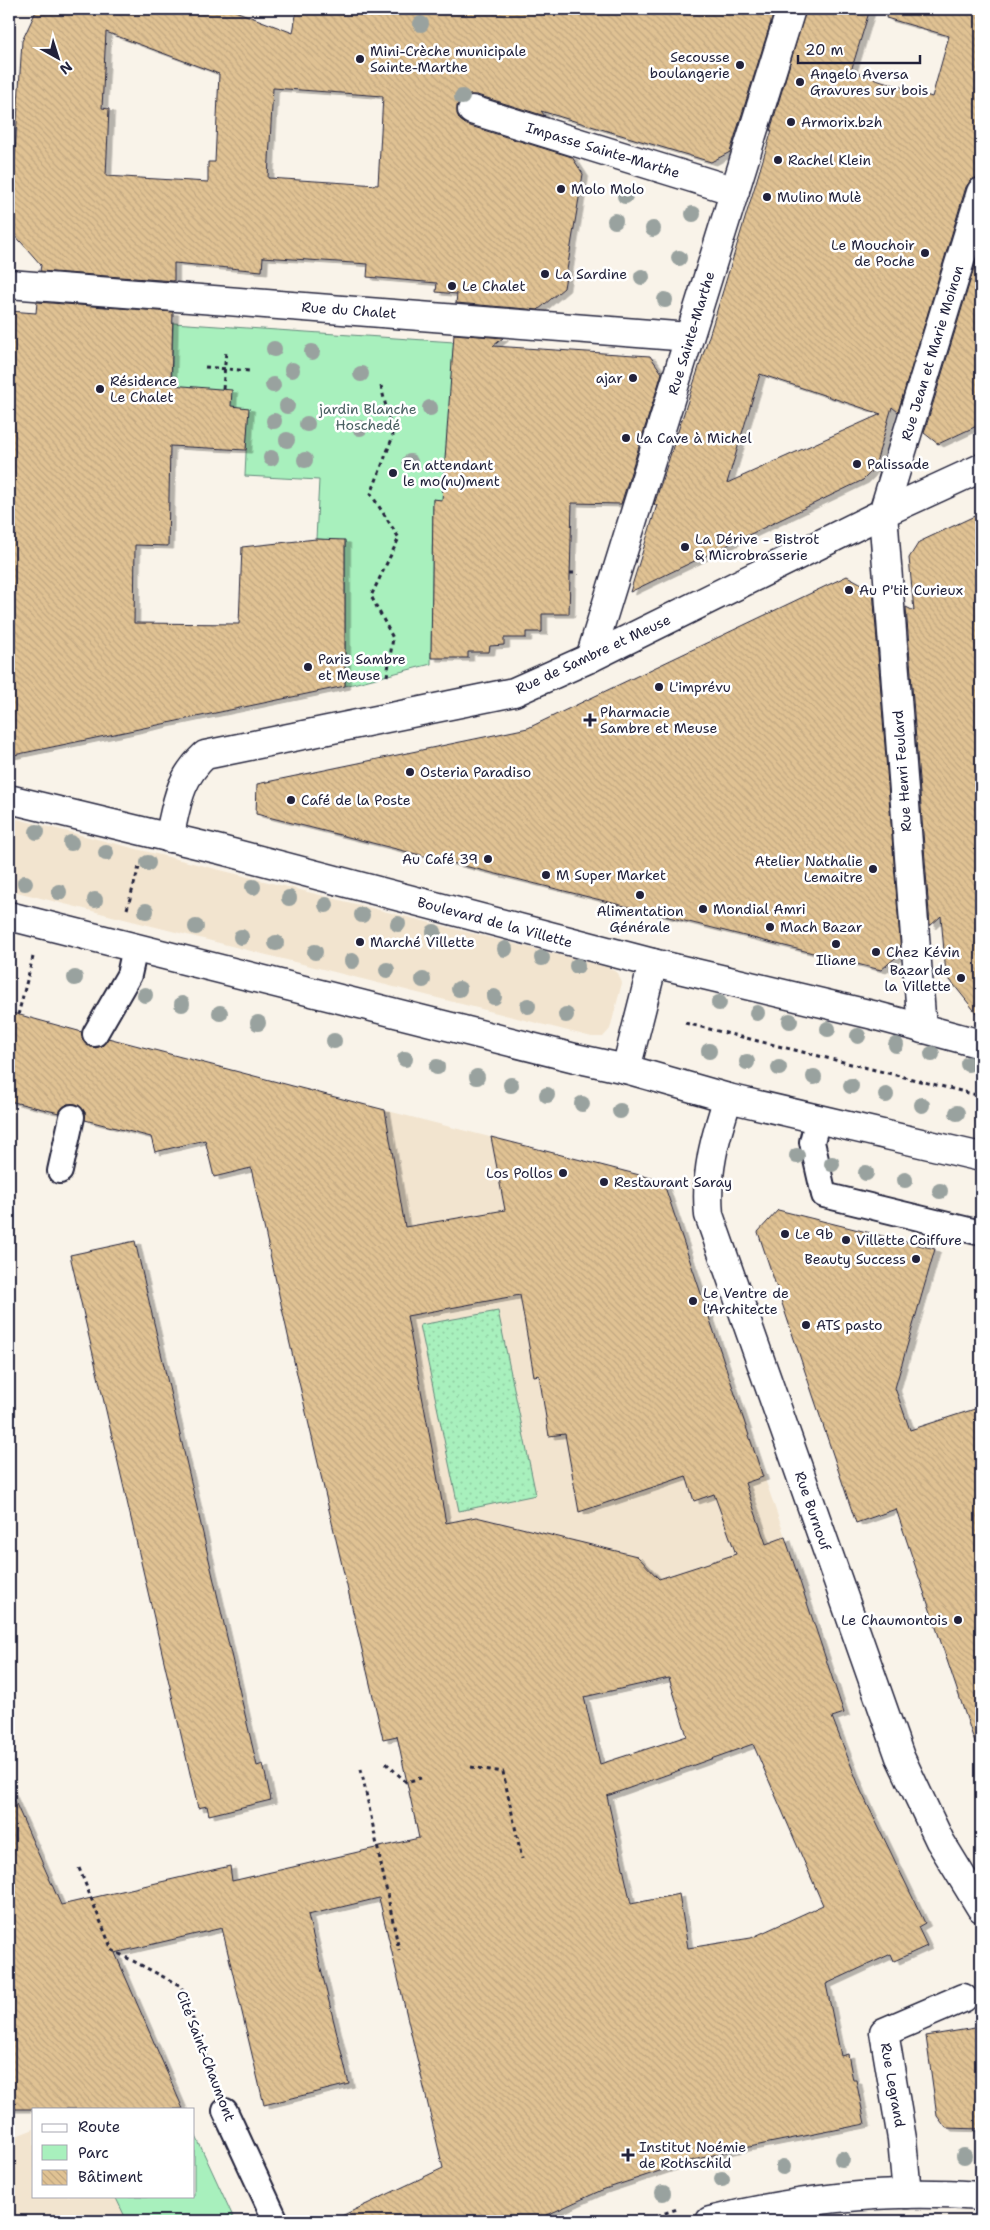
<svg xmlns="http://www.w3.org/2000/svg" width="990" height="2230" viewBox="0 0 990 2230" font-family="'Shantell Sans',sans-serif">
<defs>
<pattern id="grass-dots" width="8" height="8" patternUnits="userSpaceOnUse" patternTransform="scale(1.25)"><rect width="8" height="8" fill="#a8f0bd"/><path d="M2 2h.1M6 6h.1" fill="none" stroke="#90cea3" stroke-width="1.8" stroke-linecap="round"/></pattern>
<pattern id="building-back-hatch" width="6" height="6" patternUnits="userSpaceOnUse" patternTransform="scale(1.25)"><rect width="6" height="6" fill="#e0c293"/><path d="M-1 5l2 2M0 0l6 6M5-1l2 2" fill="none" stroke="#c0a680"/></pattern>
<filter id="shadow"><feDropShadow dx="5.5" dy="3" stdDeviation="0" flood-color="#0004"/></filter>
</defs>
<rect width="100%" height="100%" fill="#f9f3e9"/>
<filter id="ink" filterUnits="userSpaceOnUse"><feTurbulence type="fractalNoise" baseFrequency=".02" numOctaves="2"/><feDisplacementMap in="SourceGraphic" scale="10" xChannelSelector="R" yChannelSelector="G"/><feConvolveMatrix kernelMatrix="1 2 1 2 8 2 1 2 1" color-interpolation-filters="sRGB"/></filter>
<g filter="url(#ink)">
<g fill="#f2e4cf">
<polygon points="9,817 607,967 618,973 622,983 610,1029 603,1037 592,1037 9,890"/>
<polygon points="333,1097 544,1151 659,1373 721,1351 785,1537 635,1654 639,1685 383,1739 289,1340 373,1321"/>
<polygon points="34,2129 34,2196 115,2196 127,2221 9,2221 9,2139"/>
</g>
<polygon fill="url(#grass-dots)" stroke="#65897c" points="498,1311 536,1495 459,1511 420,1325"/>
<g fill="#a8f0bd" stroke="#65897c">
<polygon points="173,323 454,342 444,500 433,500 431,664 345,686 345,541 316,539 319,480 245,476 248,408 171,405"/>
<polygon points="194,2132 235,2221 127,2221 115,2196 194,2196"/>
</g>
<g fill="url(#building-back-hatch)" stroke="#22223b" fill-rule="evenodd" filter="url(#shadow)">
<path d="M 37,9 L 230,9 L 293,33 L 297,9 L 775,9 L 730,152 L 711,162 L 541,111 L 545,116 L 477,95 L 468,95 L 461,99 L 457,106 L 457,114 L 460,120 L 467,125 L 572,157 L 583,174 L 564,288 L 538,310 L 456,303 L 457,294 L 436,292 L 437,283 L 367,277 L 368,264 L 263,257 L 262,271 L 174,263 L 174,281 L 40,271 L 41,265 L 14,234 L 15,216 L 11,216 L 22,41 ZM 106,32 L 219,74 L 215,162 L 208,162 L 208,182 L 106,176 L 109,109 L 102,108 ZM 273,88 L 383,96 L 378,185 L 268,178 Z"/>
<path d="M 806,9 L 870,9 L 851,71 L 932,97 L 949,36 L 886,18 L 887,9 L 981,9 L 981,177 L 971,180 L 966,187 L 898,412 L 892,407 L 875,466 L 869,474 L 863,480 L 630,592 L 657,505 L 654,505 L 711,330 L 772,130 L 770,131 ZM 760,374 L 881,414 L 727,483 Z"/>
<polygon points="981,245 981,424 938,444 924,433"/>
<polygon points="37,302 173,312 171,385 232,390 231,406 249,408 246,450 170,446 168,546 135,545 134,623 239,624 242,547 316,539 345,540 345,686 9,756 9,311 36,313"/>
<polygon points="454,334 503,338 493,346 650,356 662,373 621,504 572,503 569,614 542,614 542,632 526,632 526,638 504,638 504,645 490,646 489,652 468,652 468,658 431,658 433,499 442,500"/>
<polygon points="981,513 981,1019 946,975 941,916 930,926 906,607 914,611 909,558 919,542"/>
<polygon points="847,576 873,590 901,953 881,970 256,814 257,784 528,728"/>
<path d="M 9,1012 L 82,1032 L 83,1041 L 95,1048 L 102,1046 L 108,1038 L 385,1110 L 405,1227 L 505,1210 L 491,1137 L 663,1181 L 763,1477 L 745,1483 L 766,1544 L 785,1537 L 844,1713 L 832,1717 L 861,1791 L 925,1923 L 918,1927 L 927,1946 L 894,1961 L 891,1954 L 826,1984 L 841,2056 L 848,2054 L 853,2080 L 856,2080 L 865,2124 L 729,2151 L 690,2161 L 602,2190 L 534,2221 L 331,2221 L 443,2168 L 379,1898 L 308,1915 L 349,2084 L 264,2105 L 222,1928 L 115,1953 L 183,2109 L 9,2109 L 9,1788 L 61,1905 L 230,1866 L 232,1881 L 419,1838 L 397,1736 L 383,1739 L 289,1340 L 251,1168 L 214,1177 L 205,1140 L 155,1152 L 151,1137 L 85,1120 L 85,1112 L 75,1104 L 67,1104 L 59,1113 L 9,1101 ZM 520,1295 L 534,1376 L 539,1375 L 549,1436 L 565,1434 L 579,1512 L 686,1476 L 694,1501 L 714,1494 L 736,1554 L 659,1579 L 637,1556 L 476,1517 L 446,1523 L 407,1316 ZM 669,1678 L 687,1736 L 600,1764 L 584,1697 ZM 753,1744 L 823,1905 L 751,1938 L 688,1948 L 679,1894 L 631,1904 L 607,1796 Z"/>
<polygon points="778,1210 935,1249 895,1388 910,1430 981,1407 981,1742 975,1743 896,1509 856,1523 758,1232"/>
<polygon points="135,1241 257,1766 263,1764 271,1800 209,1815 207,1806 198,1808 70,1255"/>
<polygon points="981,2027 981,2129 946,2128 937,2116 926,2036"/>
</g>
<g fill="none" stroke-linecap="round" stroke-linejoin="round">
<defs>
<g id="service">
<polyline points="95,1034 129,975 135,948"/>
<polyline points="818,1118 812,1142 824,1195 981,1233"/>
<polyline points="60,1171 72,1117"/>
<polyline points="225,2111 276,2221"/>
</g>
<g id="pedestrian">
<polyline points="472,110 735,191"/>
<polyline points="883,513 981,192"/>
<polyline points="590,658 791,9"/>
<polyline points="907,2194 902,2139 884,2032 963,1998"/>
</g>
<g id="minor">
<polyline points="9,284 689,337"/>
<polyline points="883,513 922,1029"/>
<path d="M 169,838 C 177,804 178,780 205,755 L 514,692 L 590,658 L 883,513 L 981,468"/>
<polyline points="626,1069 653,963"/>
<path d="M 728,1098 C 715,1138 705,1172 709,1215 L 900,1757 L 940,1841 L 981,1908"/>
</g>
<path id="secondary" d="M 710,2221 C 799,2198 890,2189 981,2196"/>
<g id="primary">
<polyline points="9,799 221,850 653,963 873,1015 981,1044"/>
<polyline points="9,916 575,1058 626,1069 728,1098 981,1157"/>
</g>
</defs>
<use href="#service" stroke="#22223b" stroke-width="28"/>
<use href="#pedestrian" stroke="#22223b" stroke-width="31"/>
<use href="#minor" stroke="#22223b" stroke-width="31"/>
<use href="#secondary" stroke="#22223b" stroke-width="31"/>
<use href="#primary" stroke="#22223b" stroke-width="31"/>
<g stroke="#22223b" stroke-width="3" stroke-dasharray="4 4" stroke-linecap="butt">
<polyline points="205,367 250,371"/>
<polyline points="381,386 393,436 371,494 399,538 371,596 393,638 387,676"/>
<polyline points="223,389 226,351"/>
<polyline points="570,573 579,573"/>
<polyline points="127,909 139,867"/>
<polyline points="18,1015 33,957"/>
<polyline points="685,1023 981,1096"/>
<polyline points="386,1763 406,1782 421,1778"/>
<polyline points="471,1767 503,1772 522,1859"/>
<polyline points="361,1769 399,1950"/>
<polyline points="79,1868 112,1950 181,1986 215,2081"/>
<polyline points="642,2221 677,2209"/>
</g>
<use href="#service" stroke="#fff" stroke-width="24"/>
<use href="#pedestrian" stroke="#fff" stroke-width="28"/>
<use href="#minor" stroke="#fff" stroke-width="28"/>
<use href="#secondary" stroke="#fff" stroke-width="28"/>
<use href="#primary" stroke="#fff" stroke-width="28"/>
</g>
<g fill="#99a29f">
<circle cx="421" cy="24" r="8"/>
<circle cx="462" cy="97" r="8"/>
<circle cx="625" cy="196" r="8"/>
<circle cx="693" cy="214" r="8"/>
<circle cx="615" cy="221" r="8"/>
<circle cx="653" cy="229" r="8"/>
<circle cx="679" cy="258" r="8"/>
<circle cx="642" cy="277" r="8"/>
<circle cx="665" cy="300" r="8"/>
<circle cx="274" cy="349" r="8"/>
<circle cx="312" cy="352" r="8"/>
<circle cx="292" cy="370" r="8"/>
<circle cx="361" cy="374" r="8"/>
<circle cx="273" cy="385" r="8"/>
<circle cx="287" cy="406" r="8"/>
<circle cx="430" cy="408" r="8"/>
<circle cx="274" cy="421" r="8"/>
<circle cx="307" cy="424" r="8"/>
<circle cx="360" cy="428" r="8"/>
<circle cx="287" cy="440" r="8"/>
<circle cx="271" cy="458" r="8"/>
<circle cx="305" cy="460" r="8"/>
<circle cx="410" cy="462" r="8"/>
<circle cx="37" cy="832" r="8"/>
<circle cx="71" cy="843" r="8"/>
<circle cx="106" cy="853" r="8"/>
<circle cx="148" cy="863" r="8"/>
<circle cx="25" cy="883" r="8"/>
<circle cx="253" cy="887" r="8"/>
<circle cx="59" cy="892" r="8"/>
<circle cx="289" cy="898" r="8"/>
<circle cx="95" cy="900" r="8"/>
<circle cx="326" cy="905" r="8"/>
<circle cx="146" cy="911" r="8"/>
<circle cx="362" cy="915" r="8"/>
<circle cx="398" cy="924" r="8"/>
<circle cx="196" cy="927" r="8"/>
<circle cx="434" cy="932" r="8"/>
<circle cx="241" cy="937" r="8"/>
<circle cx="276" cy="943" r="8"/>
<circle cx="505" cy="949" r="8"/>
<circle cx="315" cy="952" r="8"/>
<circle cx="542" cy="958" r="8"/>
<circle cx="352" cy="961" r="8"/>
<circle cx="577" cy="966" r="8"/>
<circle cx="387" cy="970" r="8"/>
<circle cx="75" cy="978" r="8"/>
<circle cx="423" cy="980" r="8"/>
<circle cx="459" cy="989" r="8"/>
<circle cx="145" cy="995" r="8"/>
<circle cx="494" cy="997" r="8"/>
<circle cx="719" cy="1003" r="8"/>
<circle cx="182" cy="1004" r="8"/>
<circle cx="528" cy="1006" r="8"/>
<circle cx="220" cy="1013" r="8"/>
<circle cx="757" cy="1013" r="8"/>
<circle cx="566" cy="1015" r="8"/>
<circle cx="790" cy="1021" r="8"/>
<circle cx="258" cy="1023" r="8"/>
<circle cx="828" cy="1029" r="8"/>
<circle cx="858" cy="1036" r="8"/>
<circle cx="334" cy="1041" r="8"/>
<circle cx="896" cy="1045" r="8"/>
<circle cx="709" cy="1051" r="8"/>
<circle cx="932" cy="1054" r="8"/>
<circle cx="405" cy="1059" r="8"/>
<circle cx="747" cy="1062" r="8"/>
<circle cx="968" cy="1064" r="8"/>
<circle cx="437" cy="1067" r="8"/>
<circle cx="779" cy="1068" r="8"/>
<circle cx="477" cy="1077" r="8"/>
<circle cx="814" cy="1077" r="8"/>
<circle cx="511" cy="1085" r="8"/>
<circle cx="851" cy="1086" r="8"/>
<circle cx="547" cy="1095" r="8"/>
<circle cx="886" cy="1095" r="8"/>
<circle cx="582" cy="1104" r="8"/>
<circle cx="922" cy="1105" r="8"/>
<circle cx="620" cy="1111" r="8"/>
<circle cx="957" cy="1113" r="8"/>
<circle cx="797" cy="1156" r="8"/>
<circle cx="832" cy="1164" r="8"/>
<circle cx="866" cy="1173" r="8"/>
<circle cx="905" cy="1180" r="8"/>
<circle cx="940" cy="1191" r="8"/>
<circle cx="964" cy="2156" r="8"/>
<circle cx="842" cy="2159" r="8"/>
<circle cx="783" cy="2167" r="8"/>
<circle cx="722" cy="2179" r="8"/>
<circle cx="663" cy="2193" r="8"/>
</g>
</g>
<g fill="#22223b" stroke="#fff" stroke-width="2">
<circle cx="360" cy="59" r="5"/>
<circle cx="740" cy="65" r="5"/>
<circle cx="800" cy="82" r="5"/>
<circle cx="791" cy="122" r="5"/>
<circle cx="778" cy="160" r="5"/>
<circle cx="561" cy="189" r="5"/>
<circle cx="767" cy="197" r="5"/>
<circle cx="925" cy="253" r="5"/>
<circle cx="545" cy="274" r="5"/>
<circle cx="452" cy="286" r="5"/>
<circle cx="633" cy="378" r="5"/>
<circle cx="100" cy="389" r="5"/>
<circle cx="626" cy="438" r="5"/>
<circle cx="857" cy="464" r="5"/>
<circle cx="393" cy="473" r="5"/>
<circle cx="685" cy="547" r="5"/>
<circle cx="849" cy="590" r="5"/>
<circle cx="308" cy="667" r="5"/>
<circle cx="659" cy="687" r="5"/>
<path d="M587.5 712.5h5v5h5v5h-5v5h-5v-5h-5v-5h5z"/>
<circle cx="410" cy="772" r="5"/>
<circle cx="291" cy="800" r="5"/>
<circle cx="488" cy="859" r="5"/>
<circle cx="873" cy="869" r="5"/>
<circle cx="546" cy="875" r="5"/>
<circle cx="640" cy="895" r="5"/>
<circle cx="703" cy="909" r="5"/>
<circle cx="770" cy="927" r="5"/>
<circle cx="360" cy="942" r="5"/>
<circle cx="836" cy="944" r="5"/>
<circle cx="876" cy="952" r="5"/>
<circle cx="961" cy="978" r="5"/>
<circle cx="563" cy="1173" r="5"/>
<circle cx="604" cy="1182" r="5"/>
<circle cx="785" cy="1234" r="5"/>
<circle cx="846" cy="1240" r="5"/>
<circle cx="916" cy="1259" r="5"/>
<circle cx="693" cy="1301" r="5"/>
<circle cx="806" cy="1325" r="5"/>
<circle cx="958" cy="1620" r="5"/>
<path d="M625.5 2147.5h5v5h5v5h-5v5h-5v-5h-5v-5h5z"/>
</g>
<g text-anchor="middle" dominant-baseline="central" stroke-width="5" stroke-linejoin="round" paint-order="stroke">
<g font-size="14" fill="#22223b" stroke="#fff" text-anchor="start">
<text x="370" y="51">Mini-Crèche municipale<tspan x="370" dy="16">Sainte-Marthe</tspan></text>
<text x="730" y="57" text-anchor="end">Secousse<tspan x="730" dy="16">boulangerie</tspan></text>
<text x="810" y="74">Angelo Aversa<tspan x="810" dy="16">Gravures sur bois</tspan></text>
<text x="801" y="122">Armorix.bzh</text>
<text x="788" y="160">Rachel Klein</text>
<text x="571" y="189">Molo Molo</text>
<text x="777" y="197">Mulino Mulè</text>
<text x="915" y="245" text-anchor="end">Le Mouchoir<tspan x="915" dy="16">de Poche</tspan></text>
<text x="555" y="274">La Sardine</text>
<text x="462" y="286">Le Chalet</text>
<text x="623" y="378" text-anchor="end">ajar</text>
<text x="110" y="381">Résidence<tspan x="110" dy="16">Le Chalet</tspan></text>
<text x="636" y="438">La Cave à Michel</text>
<text x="867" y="464">Palissade</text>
<text x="403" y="465">En attendant<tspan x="403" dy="16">le mo(nu)ment</tspan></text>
<text x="695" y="539">La Dérive - Bistrot<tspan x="695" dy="16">&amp; Microbrasserie</tspan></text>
<text x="859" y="590">Au P'tit Curieux</text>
<text x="318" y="659">Paris Sambre<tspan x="318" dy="16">et Meuse</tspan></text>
<text x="669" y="687">L'imprévu</text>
<text x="600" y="712">Pharmacie<tspan x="600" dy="16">Sambre et Meuse</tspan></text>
<text x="420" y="772">Osteria Paradiso</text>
<text x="301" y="800">Café de la Poste</text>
<text x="478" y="859" text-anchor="end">Au Café 39</text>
<text x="863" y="861" text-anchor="end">Atelier Nathalie<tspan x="863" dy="16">Lemaitre</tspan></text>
<text x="556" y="875">M Super Market</text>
<text x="713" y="909">Mondial Amri</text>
<text x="640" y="911" text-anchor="middle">Alimentation<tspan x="640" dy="16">Générale</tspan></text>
<text x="780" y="927">Mach Bazar</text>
<text x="370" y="942">Marché Villette</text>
<text x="886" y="952">Chez Kévin</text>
<text x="836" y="960" text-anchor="middle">Iliane</text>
<text x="951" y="970" text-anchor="end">Bazar de<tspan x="951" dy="16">la Villette</tspan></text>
<text x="553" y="1173" text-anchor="end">Los Pollos</text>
<text x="614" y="1182">Restaurant Saray</text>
<text x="795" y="1234">Le 9b</text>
<text x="856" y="1240">Villette Coiffure</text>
<text x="906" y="1259" text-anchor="end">Beauty Success</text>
<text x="703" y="1293">Le Ventre de<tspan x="703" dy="16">l'Architecte</tspan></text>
<text x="816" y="1325">ATS pasto</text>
<text x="948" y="1620" text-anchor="end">Le Chaumontois</text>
<text x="639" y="2147">Institut Noémie<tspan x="639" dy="16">de Rothschild</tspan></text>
</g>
<g font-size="14" fill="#22223b" stroke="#fff">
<text transform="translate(603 150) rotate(17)">Impasse Sainte-Marthe</text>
<text transform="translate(349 310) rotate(4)">Rue du Chalet</text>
<text transform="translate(691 333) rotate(-73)">Rue Sainte-Marthe</text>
<text transform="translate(932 353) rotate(-73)">Rue Jean et Marie Moinon</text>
<text transform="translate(593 654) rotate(-25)">Rue de Sambre et Meuse</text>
<text transform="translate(902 771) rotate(-94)">Rue Henri Feulard</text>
<text transform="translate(495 922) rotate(15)">Boulevard de la Villette</text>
<text transform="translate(813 1511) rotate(71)">Rue Burnouf</text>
<text transform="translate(206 2056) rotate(69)">Cité Saint-Chaumont</text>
<text transform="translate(893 2085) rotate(80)">Rue Legrand</text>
</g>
<g font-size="14" fill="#4a6062" stroke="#fff">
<text x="368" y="409">jardin Blanche<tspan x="368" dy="16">Hoschedé</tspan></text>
</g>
</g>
<rect width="990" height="2230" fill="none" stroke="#fff" stroke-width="30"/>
<rect x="15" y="15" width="960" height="2200" fill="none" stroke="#22223b" stroke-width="2" filter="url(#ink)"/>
<rect x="32" y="2108" width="162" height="90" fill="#ffffff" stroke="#a7a7b1"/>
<rect x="42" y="2124" width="25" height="8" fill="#ffffff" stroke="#a7a7b1"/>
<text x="78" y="2132" font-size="15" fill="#22223b">Route</text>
<rect x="42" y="2145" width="25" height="15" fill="#a8f0bd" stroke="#a7a7b1"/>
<text x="78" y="2158" font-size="15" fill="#22223b">Parc</text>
<rect x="42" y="2170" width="25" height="15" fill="url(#building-back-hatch)" stroke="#a7a7b1"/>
<text x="78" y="2182" font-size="15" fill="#22223b">Bâtiment</text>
<g transform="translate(58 58) rotate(141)" stroke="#ffffff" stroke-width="4" paint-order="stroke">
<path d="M0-4L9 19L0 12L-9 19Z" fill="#22223b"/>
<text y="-8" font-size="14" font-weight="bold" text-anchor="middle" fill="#22223b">N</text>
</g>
<path d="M798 55v8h122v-8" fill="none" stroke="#22223b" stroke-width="2.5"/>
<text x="805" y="55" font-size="15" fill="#22223b" stroke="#ffffff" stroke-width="4" paint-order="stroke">20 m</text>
</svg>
